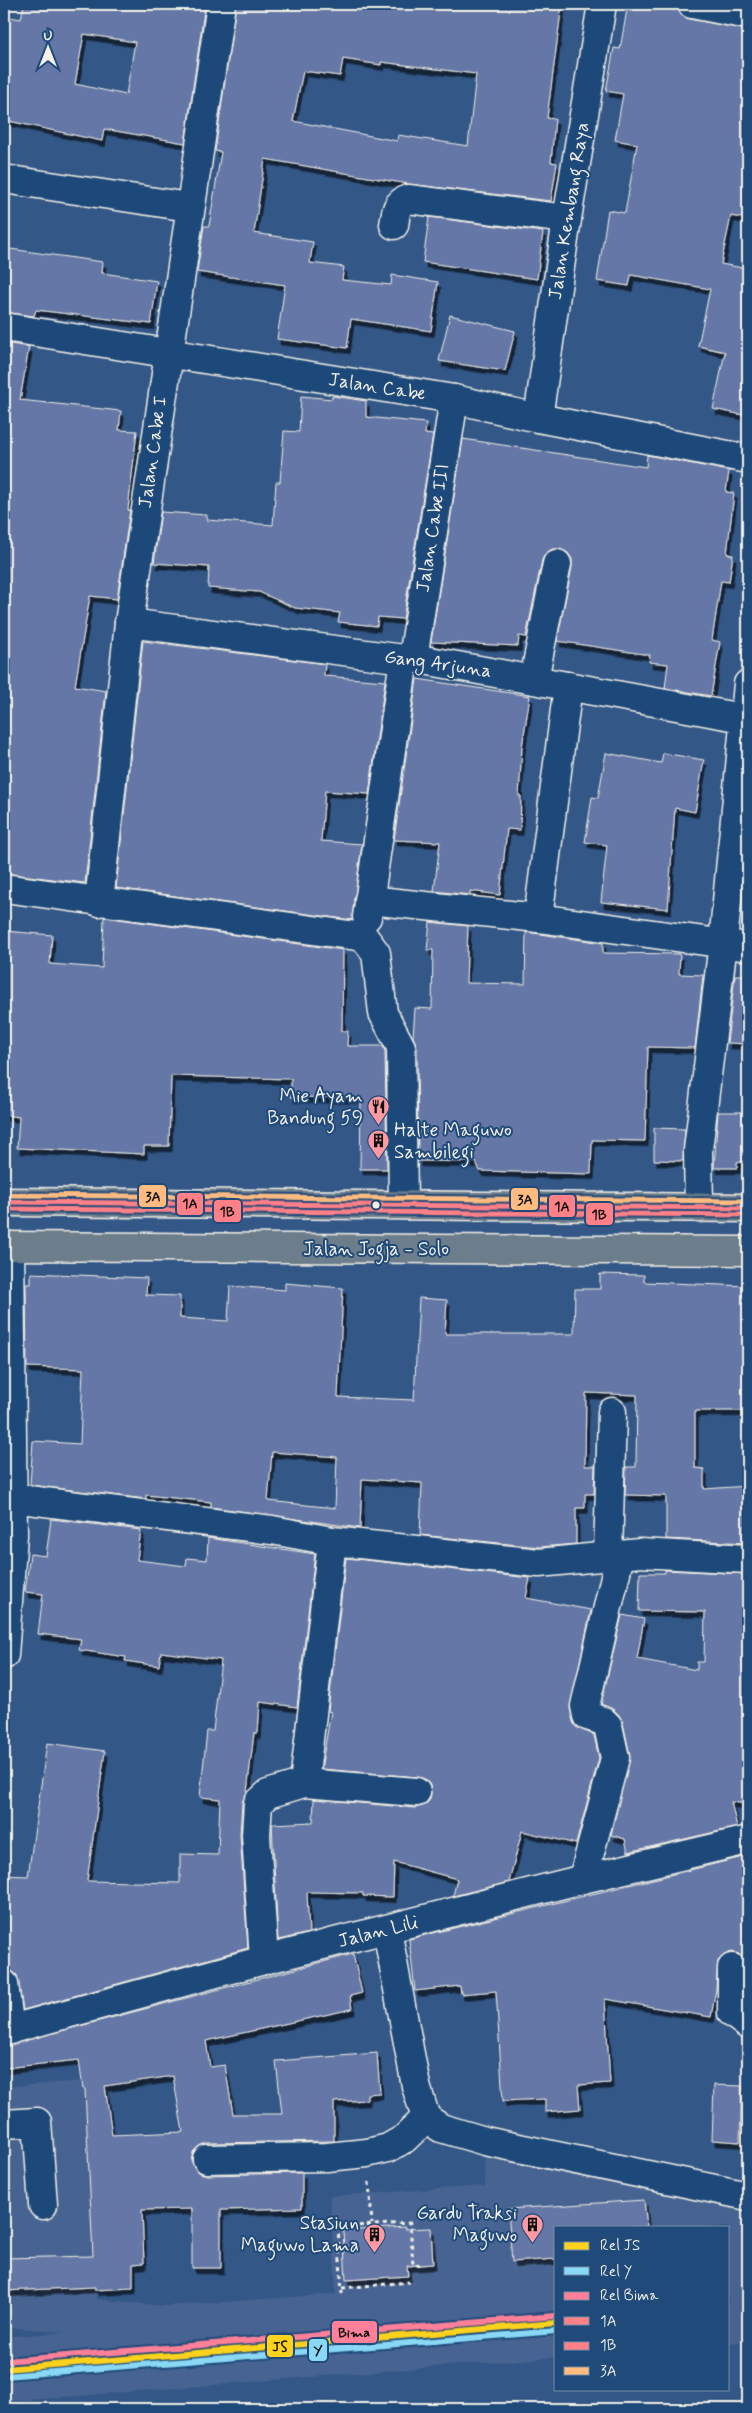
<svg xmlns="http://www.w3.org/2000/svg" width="752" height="2413" viewBox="0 0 752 2413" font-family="Mynerve,sans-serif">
<defs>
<filter id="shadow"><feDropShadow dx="3" dy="5.5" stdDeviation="0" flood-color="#0009"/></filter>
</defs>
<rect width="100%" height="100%" fill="#335787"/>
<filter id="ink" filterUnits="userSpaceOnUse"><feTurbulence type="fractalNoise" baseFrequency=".02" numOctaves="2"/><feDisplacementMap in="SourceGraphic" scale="10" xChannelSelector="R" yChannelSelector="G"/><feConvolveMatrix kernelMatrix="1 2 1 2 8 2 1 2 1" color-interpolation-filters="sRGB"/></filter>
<g filter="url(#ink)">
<polygon fill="#466492" points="107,2079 111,2135 87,2136 97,2299 163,2306 336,2294 330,2196 485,2186 484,2151 557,2171 704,2201 748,2208 748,2342 728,2343 728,2227 556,2227 556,2357 4,2402 4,2337 67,2332 4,2327 4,2087"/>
<g fill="#6577a6" stroke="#f4f1e8" fill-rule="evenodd" filter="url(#shadow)">
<path d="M 24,4 L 205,4 L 185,143 L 104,129 L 102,141 L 4,120 L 4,16 L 21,19 ZM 84,34 L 135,42 L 126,95 L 75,84 Z"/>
<path d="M 236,4 L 562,4 L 547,118 L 555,119 L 551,162 L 557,163 L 551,201 L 408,184 L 265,159 L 254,233 L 313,242 L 310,263 L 344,267 L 342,280 L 391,285 L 392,275 L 438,282 L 431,331 L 351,319 L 347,348 L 277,339 L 285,285 L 197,272 L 204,226 L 209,226 L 221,152 L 215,151 ZM 343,59 L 381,65 L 381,62 L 476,74 L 468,146 L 398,135 L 397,141 L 293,121 L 303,71 L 340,76 Z"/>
<polygon points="628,4 677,4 681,15 689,19 748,30 748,219 731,216 721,264 748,269 748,416 713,409 725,352 698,346 710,289 631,275 629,286 597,281 608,210 625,213 637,144 615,140 623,94 606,91 614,48 620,49"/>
<polygon points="429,217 543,232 537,279 423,262"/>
<polygon points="10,249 103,262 102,273 157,281 151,324 36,310 34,316 4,312 4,261 8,261"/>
<polygon points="450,315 515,331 505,371 439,361"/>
<polygon points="4,343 29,347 20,400 121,411 119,430 137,431 128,510 130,510 117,599 90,596 75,686 106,691 85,883 4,873"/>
<polygon points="301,396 332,399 332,396 366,401 366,417 426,423 425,434 433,435 403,619 378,617 377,626 338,622 340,613 295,608 259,592 208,588 209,567 154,563 161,512 207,515 207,520 273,525 276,482 280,482 284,431 299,432"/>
<polygon points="463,439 646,467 647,455 729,471 726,492 734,493 727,554 733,555 729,582 721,581 712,640 720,642 711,696 665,688 668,664 649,662 650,655 557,641 572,567 572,559 568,553 560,549 552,549 545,554 542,560 526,637 519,636 518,646 431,642"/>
<polygon points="143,641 325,664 324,676 385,681 369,794 325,791 321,841 362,844 352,920 116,888"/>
<polygon points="417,679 530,696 522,747 519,796 521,796 520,830 507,829 500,895 470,891 470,895 434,891 440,842 394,840"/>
<polygon points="606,753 661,763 663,753 704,760 695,812 675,808 668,909 601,902 607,845 585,842 592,797 598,798"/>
<polygon points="104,917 343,950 342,1031 348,1031 347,1046 383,1046 385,1051 387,1169 360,1169 361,1098 291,1097 291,1079 171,1076 169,1146 144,1146 144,1154 17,1148 19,1117 4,1115 4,931 52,935 50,964 102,968"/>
<polygon points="430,922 468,926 466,983 525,984 526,932 603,943 603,953 680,954 679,974 703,975 695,1048 648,1047 645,1141 592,1140 591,1174 480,1171 476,1162 418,1161 417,1047 413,1037 415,1008 432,1009 433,950 427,950"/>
<polygon points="735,975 748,975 748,1044 727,1043"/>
<polygon points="718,1112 748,1112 748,1162 737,1162 737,1168 714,1168"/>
<polygon points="654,1128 685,1129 683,1161 654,1160"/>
<path d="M 31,1273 L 147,1278 L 146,1295 L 180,1296 L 180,1318 L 228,1321 L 230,1286 L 285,1290 L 285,1283 L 343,1288 L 338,1397 L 414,1400 L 419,1298 L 447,1300 L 445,1334 L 574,1334 L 575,1289 L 600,1289 L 600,1274 L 644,1275 L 644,1282 L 748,1286 L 748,1411 L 695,1411 L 695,1468 L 704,1469 L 704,1489 L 748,1486 L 748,1543 L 666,1539 L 666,1496 L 625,1495 L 626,1467 L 636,1467 L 637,1395 L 586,1393 L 585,1466 L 595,1466 L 594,1494 L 585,1494 L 585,1508 L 576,1508 L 576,1544 L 539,1547 L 420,1535 L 422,1483 L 362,1479 L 360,1528 L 211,1507 L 211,1502 L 146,1495 L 146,1499 L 30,1485 L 33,1441 L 80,1444 L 83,1369 L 27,1367 L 26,1284 L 31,1284 ZM 272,1452 L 337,1457 L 335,1508 L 268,1501 Z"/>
<polygon points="51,1519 141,1530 137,1560 186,1566 187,1558 207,1560 208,1538 315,1554 297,1707 260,1702 258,1733 254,1733 247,1792 242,1802 240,1834 248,1948 23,2010 17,1975 10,1970 4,1969 4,1875 28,1876 47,1743 105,1751 87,1881 180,1883 180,1854 218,1855 220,1799 200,1797 207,1731 213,1731 221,1660 161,1652 159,1666 125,1661 126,1657 79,1650 81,1639 38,1634 43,1594 25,1592 30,1554 46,1556"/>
<polygon points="346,1558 530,1578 526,1598 591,1610 570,1709 576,1727 594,1735 599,1758 576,1844 522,1831 509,1882 453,1896 457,1879 394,1862 393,1897 363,1896 363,1893 307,1892 309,1933 278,1940 272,1824 313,1822 314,1799 415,1808 423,1806 429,1801 431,1794 430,1785 425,1779 418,1777 321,1769 331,1712 328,1711"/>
<polygon points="665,1570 748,1574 748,1804 731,1802 737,1827 628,1852 625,1839 611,1835 630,1755 623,1723 619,1715 614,1710 601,1704 622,1615 644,1619 637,1659 697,1670 697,1662 704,1662 705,1612 639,1611 640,1573 665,1573"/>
<polygon points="743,1857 748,1880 748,1993 746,1961 739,1954 732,1952 724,1955 718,1961 716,1989 711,2017 605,1999 610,2083 578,2085 580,2109 545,2112 545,2099 503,2101 496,1991 461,1994 460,1986 415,1991 409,1939"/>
<path d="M 353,1954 L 362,1993 L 350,1996 L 352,2009 L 206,2041 L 210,2067 L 225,2065 L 233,2114 L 282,2114 L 276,2061 L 377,2053 L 380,2093 L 367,2094 L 367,2100 L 334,2102 L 334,2141 L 207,2143 L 199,2146 L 193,2152 L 191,2160 L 194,2167 L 200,2173 L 207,2175 L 302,2173 L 302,2208 L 221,2210 L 221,2268 L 192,2268 L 192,2209 L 142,2210 L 144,2263 L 133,2264 L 133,2288 L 95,2290 L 95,2287 L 4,2291 L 4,2258 L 93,2256 L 85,2089 L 83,2089 L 79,2060 L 4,2068 L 4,2046 ZM 173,2076 L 183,2132 L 112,2135 L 105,2086 Z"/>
<polygon points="714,2085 742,2086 740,2142 712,2140"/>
<polygon points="644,2200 647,2227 556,2227 556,2259 512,2262 508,2209"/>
<polygon points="405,2227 405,2229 431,2228 433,2264 407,2266 408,2276 346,2280 343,2231"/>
</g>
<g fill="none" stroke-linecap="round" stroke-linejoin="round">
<defs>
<g id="minor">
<polyline points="692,4 748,15"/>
<polyline points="4,179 189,207"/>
<path d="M 394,225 C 396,214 395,203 408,199 L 567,219"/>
<polyline points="4,327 454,399 538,418 748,459"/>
<polyline points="538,418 567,219 602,4"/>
<polyline points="129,623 404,659 413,658 748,719"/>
<polyline points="413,658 454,399"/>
<polyline points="534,679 557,564"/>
<polyline points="4,888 364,937 376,953 383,1013 401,1047 403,1205"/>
<polyline points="369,900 538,918 748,947"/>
<polyline points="99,902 129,623 221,4"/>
<polyline points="367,917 404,659"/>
<polyline points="538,918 568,686"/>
<polyline points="699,1208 698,1150 723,943 748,684"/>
<polyline points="4,1497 272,1530 332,1541 539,1563 640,1553 748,1559"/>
<polyline points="608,1556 612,1412"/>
<polyline points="4,1655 13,1535 10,1246"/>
<polyline points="304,1783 332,1541"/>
<polyline points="583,1879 615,1758 608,1726 603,1721 587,1716 585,1706 620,1555"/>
<polyline points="387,1930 416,2086 426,2118 441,2128 485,2141 748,2196"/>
<polyline points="264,1960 256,1835 258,1803 268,1794 304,1783 416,1792"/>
<polyline points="732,1968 732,2013 748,2025"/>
<polyline points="4,1984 10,2030"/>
<polyline points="4,2031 264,1960 583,1879 748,1840"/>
<polyline points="4,2124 37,2122 43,2205"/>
<polyline points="207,2159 327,2157 367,2153 388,2148 404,2139 426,2118"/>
</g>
<g id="highway">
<polyline points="4,1202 748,1208"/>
<polyline points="4,1246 748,1251"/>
</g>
</defs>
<use href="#minor" stroke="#f4f1e8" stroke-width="31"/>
<use href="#highway" stroke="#f4f1e8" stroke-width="31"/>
<g stroke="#f4f1e8" stroke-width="3" stroke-dasharray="4 4" stroke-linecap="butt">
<polyline points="369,2182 372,2224"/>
<polyline points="342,2288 409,2282"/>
<polyline points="342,2294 338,2227 410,2223 413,2265 422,2264"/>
</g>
<use href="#minor" stroke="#1f4a7a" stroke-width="28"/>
<use href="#highway" stroke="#6c7d8b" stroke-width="28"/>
<defs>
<polyline id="bus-1" points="4,1202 748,1208"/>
<polyline id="bus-2" points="4,1209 748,1215"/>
<polyline id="bus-3" points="4,1195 748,1201"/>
</defs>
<use href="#bus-1" stroke="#1f4a7a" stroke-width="9"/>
<use href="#bus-2" stroke="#1f4a7a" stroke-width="9"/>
<use href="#bus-3" stroke="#1f4a7a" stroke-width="9"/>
<use href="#bus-1" stroke="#ff8087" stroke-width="5"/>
<use href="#bus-2" stroke="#ff8086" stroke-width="5"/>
<use href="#bus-3" stroke="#ffbb80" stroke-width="5"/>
<defs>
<polyline id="rail-1" points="4,2369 556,2323"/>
<polyline id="rail-2" points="5,2376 556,2331"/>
<polyline id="rail-3" points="4,2361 555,2316"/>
</defs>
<use href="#rail-1" stroke="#1f4a7a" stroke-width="10"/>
<use href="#rail-2" stroke="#1f4a7a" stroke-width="10"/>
<use href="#rail-3" stroke="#1f4a7a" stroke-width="10"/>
<use href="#rail-1" stroke="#fcd21e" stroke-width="6"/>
<use href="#rail-2" stroke="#89d8f5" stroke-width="6"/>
<use href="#rail-3" stroke="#ff8098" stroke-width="6"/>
</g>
</g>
<defs>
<symbol id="restaurant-pin" viewBox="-11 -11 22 30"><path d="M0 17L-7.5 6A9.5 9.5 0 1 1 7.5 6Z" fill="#ff9aa2" stroke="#1f4a7a"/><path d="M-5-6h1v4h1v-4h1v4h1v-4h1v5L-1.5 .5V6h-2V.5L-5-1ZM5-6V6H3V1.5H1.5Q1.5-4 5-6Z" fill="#111"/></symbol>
<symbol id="building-pin" viewBox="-11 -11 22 30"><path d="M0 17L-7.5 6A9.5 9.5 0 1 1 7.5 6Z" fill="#ff9aa2" stroke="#1f4a7a"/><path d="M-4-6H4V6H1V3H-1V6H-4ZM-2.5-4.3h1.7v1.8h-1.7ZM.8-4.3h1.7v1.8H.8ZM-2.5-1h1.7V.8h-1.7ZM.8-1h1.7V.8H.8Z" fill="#111"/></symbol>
</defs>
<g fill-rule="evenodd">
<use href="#restaurant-pin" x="366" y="1094" width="25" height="34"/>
<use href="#building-pin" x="366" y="1128" width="25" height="34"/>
<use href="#building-pin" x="520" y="2212" width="25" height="34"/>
<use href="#building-pin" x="362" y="2222" width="25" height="34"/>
</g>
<circle fill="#f4f1e8" stroke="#1f4a7a" stroke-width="2" cx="376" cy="1205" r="4.5"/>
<g text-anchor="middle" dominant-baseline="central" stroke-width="4" stroke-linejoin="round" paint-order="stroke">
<g font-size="19" fill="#f4f1e8" stroke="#1f4a7a">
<text transform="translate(569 211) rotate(-81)">Jalan Kembang Raya</text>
<text transform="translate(377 387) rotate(9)">Jalan Cabe</text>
<text transform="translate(153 452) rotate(-82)">Jalan Cabe I</text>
<text transform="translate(433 528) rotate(-81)">Jalan Cabe III</text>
<text transform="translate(438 664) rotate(8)">Gang Arjuna</text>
<text x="376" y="1249">Jalan Jogja - Solo</text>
<text transform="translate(378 1932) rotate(-14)">Jalan Lili</text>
</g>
<g font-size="19" fill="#f4f1e8" stroke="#1f4a7a" text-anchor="end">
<text x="363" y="1096">Mie Ayam<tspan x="363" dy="22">Bandung 59</tspan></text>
<text x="394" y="1130" text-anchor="start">Halte Maguwo<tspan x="394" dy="22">Sambilegi</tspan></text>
<text x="517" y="2213">Gardu Traksi<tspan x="517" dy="22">Maguwo</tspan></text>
<text x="359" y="2223">Stasiun<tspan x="359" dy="22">Maguwo Lama</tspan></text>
</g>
</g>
<g stroke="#1f4a7a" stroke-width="2">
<rect x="138" y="1184" width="29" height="24" rx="5" fill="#ffbb80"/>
<rect x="510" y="1187" width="29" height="24" rx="5" fill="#ffbb80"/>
<rect x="176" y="1192" width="28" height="24" rx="5" fill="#ff8087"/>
<rect x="548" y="1194" width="28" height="24" rx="5" fill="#ff8087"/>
<rect x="213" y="1199" width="29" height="24" rx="5" fill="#ff8086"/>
<rect x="585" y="1202" width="29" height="24" rx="5" fill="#ff8086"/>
<rect x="331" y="2320" width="47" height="24" rx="5" fill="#ff8098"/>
<rect x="266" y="2334" width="28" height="24" rx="5" fill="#fcd21e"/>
<rect x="308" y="2338" width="20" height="24" rx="5" fill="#89d8f5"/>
</g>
<g font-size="14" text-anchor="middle" font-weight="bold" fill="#111">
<text x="153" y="1201">3A</text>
<text x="525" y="1204">3A</text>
<text x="190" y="1208">1A</text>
<text x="562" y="1211">1A</text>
<text x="227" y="1216">1B</text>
<text x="599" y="1219">1B</text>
<text x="354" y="2337">Bima</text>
<text x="280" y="2351">JS</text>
<text x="318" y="2355">Y</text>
</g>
<rect width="752" height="2413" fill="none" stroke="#1f4a7a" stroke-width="20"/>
<rect x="10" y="10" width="732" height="2393" fill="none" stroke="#f4f1e8" stroke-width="2" filter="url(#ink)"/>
<rect x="554" y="2226" width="175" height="165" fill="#1f4a7a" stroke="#748da6"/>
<rect x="564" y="2242" width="25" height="8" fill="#fcd21e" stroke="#748da6"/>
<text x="600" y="2250" font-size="15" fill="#f4f1e8">Rel JS</text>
<rect x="564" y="2267" width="25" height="8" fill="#89d8f5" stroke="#748da6"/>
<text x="600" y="2276" font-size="15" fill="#f4f1e8">Rel Y</text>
<rect x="564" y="2292" width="25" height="8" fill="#ff8098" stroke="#748da6"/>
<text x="600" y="2300" font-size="15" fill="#f4f1e8">Rel Bima</text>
<rect x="564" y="2317" width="25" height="8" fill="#ff8087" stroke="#748da6"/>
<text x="600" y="2326" font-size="15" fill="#f4f1e8">1A</text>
<rect x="564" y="2342" width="25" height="8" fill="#ff8086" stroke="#748da6"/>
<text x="600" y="2350" font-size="15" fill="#f4f1e8">1B</text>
<rect x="564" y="2367" width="25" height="8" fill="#ffbb80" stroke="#748da6"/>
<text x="600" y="2376" font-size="15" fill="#f4f1e8">3A</text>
<g transform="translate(48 48)" stroke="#1f4a7a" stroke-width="4" paint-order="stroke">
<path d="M0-4L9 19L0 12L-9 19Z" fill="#f4f1e8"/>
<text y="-8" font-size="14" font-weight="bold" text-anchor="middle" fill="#f4f1e8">U</text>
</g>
</svg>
